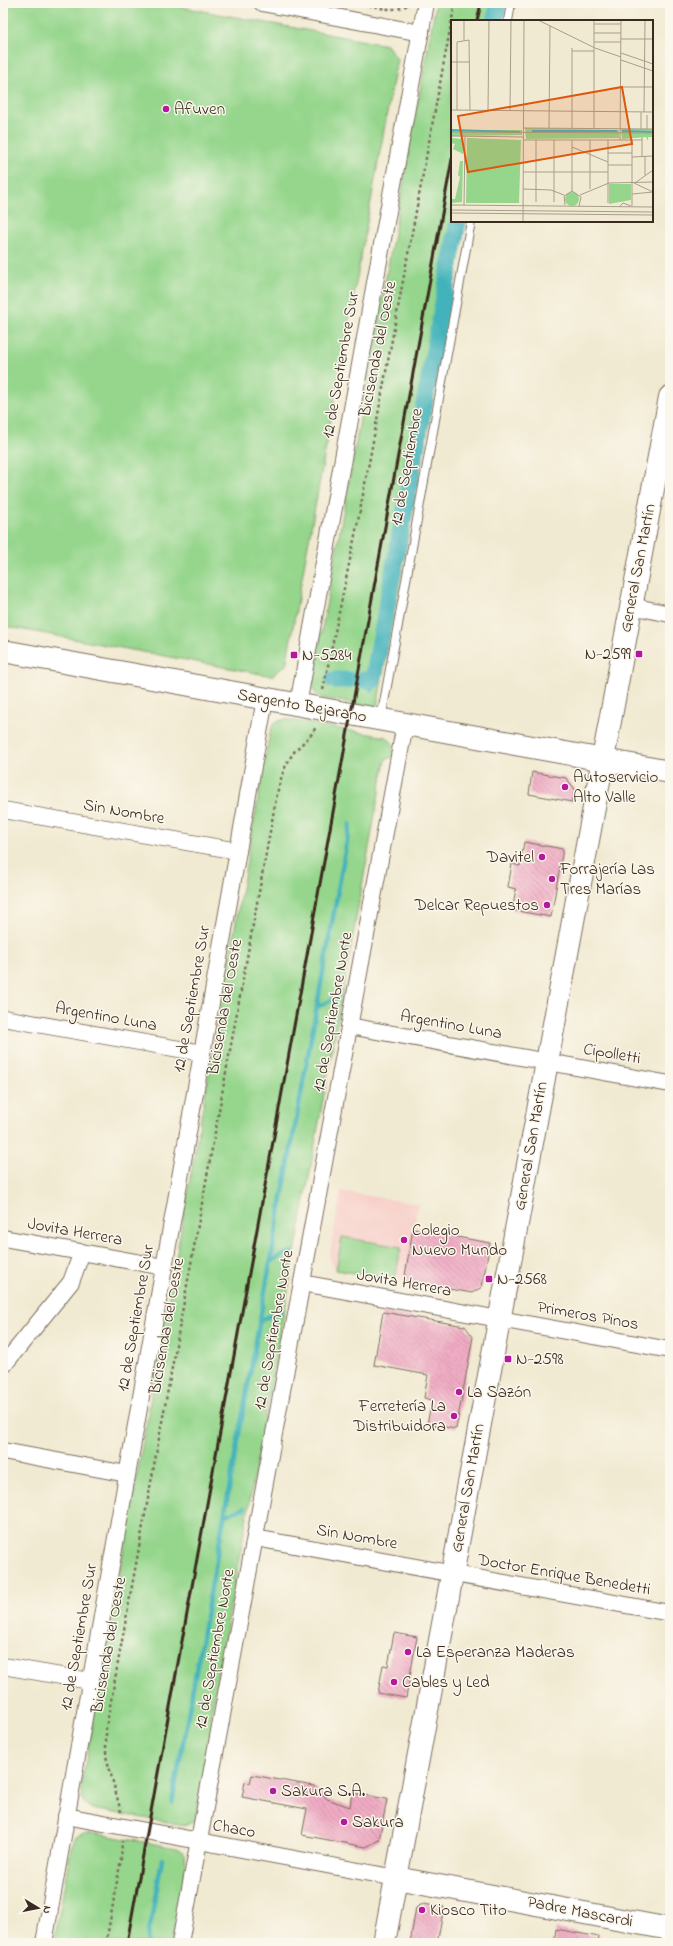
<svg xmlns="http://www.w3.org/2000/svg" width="673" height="1946" viewBox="0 0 673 1946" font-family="'Indie Flower',sans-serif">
<defs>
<pattern id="building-back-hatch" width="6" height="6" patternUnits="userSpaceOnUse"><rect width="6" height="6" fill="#f0acc4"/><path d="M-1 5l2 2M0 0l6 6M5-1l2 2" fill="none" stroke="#c48c9f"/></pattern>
</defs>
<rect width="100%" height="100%" fill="#fbf7ec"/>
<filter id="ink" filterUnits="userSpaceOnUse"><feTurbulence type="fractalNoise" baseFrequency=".025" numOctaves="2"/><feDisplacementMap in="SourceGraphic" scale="8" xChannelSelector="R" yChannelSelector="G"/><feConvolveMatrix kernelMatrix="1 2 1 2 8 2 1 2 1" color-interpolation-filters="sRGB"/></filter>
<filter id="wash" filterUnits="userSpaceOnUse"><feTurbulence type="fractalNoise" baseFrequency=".012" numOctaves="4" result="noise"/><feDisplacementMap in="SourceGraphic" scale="16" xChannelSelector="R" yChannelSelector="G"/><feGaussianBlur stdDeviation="0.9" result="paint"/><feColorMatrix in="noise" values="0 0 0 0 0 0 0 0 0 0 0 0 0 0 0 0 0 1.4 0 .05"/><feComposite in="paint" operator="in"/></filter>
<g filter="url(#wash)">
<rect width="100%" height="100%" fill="#f1ead2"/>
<polygon fill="#f7d0c9" points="341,1191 418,1204 414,1229 490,1243 482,1287 472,1293 336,1270 329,1259"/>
<g fill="#95d68c" stroke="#688055">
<polygon points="3,3 159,3 387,45 397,59 286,665 272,676 3,626"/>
<path d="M 436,3 L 507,3 L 503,21 L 452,21 L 452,221 L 466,221 L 377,707 L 321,698 C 313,694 312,687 313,678 Z"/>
<path d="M 285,719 L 386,737 C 394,742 394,747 394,756 L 385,760 L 210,1719 L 214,1726 L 195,1820 L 184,1825 L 92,1809 C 83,1804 81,1798 81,1788 L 270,732 L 274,723 Z"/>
<polygon points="342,1237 401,1247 395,1280 336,1270"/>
<polygon points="86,1832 172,1847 177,1848 185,1854 186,1865 172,1943 54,1943 71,1847 76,1837"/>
</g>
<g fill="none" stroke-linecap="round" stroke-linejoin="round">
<g stroke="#43b3bb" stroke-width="4.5">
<polyline points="371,690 373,680"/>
<polyline points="317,1007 338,997"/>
<polyline points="271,1261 291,1252"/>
<polyline points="260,1320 280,1312"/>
<polyline points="225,1515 244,1508"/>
<polyline points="172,1803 350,824"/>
<polyline points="147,1943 162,1859"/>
</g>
<g stroke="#43b3bb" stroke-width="17">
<polyline points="495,21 498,3"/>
<polyline points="333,680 349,680"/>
<polyline points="361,680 373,680 458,221"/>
</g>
</g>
<g id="blocks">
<g fill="url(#building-back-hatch)">
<polygon points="532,772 566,778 575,789 572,802 529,794"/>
<polygon points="524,842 563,849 551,917 512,910 516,889 508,887 512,864 520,866"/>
<polygon points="413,1229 490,1243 482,1287 472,1293 404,1281"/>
<polygon points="383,1312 465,1326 473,1337 456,1429 427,1424 432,1400 424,1398 428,1375 374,1365"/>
<polygon points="394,1633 417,1637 406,1698 378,1693 383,1665 388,1666"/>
<polygon points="252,1775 314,1786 327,1799 350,1807 352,1793 387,1799 379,1840 366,1847 302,1835 307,1809 242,1797 245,1782 250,1783"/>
<polygon points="424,1903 444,1907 437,1943 410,1943 416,1908"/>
<polygon points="556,1929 599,1937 598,1943 554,1943"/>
</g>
</g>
</g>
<g filter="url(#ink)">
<use href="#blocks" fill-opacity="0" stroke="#7b6d5d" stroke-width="1"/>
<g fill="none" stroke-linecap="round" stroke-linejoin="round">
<defs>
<g id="lane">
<polyline points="508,21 511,3"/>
<polyline points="381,719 471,221"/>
</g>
<g id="street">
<polyline points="262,3 421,33"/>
<polyline points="631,606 670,614"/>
<polyline points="298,705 426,3"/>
<polyline points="3,810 238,851"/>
<polyline points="3,1018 202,1053"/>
<polyline points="349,1026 670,1084"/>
<polyline points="3,1238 164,1267"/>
<polyline points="302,1283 670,1350"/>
<polyline points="3,1366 71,1282 82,1252"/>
<polyline points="3,1451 127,1474"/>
<polyline points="255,1538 670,1613"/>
<polyline points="3,1666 90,1681"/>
<polyline points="66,1816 396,1878"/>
<polyline points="44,1943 265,699"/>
<polyline points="180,1943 405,724"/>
</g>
<g id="secondary">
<polyline points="3,651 670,772"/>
<polyline points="396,1878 670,1929"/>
<polyline points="384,1943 670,397"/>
</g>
</defs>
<use href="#lane" stroke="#7b6d5d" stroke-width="10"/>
<use href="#street" stroke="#7b6d5d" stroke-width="18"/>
<use href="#secondary" stroke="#7b6d5d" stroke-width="24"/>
<g stroke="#7b6d5d" stroke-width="2.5" stroke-dasharray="3 3" stroke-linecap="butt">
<path d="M 357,3 C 374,6 396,15 410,3"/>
<polyline points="323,690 359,516 455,3"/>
<path d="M 121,1812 L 106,1756 L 106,1728 L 276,799 C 279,784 283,768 292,755 C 298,745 312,738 316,726"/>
<polyline points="106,1943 121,1859 122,1841"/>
</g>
<use href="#lane" stroke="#fff" stroke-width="8"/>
<use href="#street" stroke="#fff" stroke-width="16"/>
<use href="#secondary" stroke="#fff" stroke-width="22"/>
<g stroke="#3b2a1e" stroke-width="3">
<polyline points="477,21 481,3"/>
<polyline points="127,1943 452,159"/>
</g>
</g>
</g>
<g fill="#b5179e" stroke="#fbf7ec" stroke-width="1.5">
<circle cx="166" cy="109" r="4"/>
<rect x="635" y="650" width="8" height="8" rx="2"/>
<rect x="290" y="651" width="8" height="8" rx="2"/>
<circle cx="565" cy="787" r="4"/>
<circle cx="542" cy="857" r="4"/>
<circle cx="552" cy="879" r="4"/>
<circle cx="547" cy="905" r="4"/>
<circle cx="404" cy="1240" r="4"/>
<rect x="485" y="1275" width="8" height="8" rx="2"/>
<rect x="504" y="1355" width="8" height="8" rx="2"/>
<circle cx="459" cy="1392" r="4"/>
<circle cx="454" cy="1416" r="4"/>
<circle cx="408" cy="1652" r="4"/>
<circle cx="394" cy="1682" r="4"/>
<circle cx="273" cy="1791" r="4"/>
<circle cx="344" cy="1822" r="4"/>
<circle cx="422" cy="1910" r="4"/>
</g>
<g text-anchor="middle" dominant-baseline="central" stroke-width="3" stroke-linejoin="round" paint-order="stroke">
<g font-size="17" fill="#3b2a1e" stroke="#fbf7ec" text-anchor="start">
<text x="174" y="109">Afuven</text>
<text x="631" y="654" text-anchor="end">N-2599</text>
<text x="302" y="655">N-5284</text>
<text x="573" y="777">Autoservicio<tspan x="573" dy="20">Alto Valle</tspan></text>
<text x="534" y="857" text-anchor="end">Davitel</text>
<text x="560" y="869">Forrajería Las<tspan x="560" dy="20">Tres Marías</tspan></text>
<text x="539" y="905" text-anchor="end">Delcar Repuestos</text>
<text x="412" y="1230">Colegio<tspan x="412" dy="20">Nuevo Mundo</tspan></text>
<text x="497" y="1279">N-2568</text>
<text x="516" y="1359">N-2598</text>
<text x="467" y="1392">La Sazón</text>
<text x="446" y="1406" text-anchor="end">Ferretería La<tspan x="446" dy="20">Distribuidora</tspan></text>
<text x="416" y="1652">La Esperanza Maderas</text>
<text x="402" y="1682">Cables y Led</text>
<text x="281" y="1791">Sakura S.A.</text>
<text x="352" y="1822">Sakura</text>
<text x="430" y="1910">Kiosco Tito</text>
</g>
<g font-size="17" fill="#3b2a1e" stroke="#fbf7ec">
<text transform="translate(378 349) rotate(-79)">Bicisenda del Oeste</text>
<text transform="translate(341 365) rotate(-80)">12 de Septiembre Sur</text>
<text transform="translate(407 467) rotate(-80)">12 de Septiembre</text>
<text transform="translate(638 568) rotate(-79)">General San Martín</text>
<text transform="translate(302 706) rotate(10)">Sargento Bejarano</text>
<text transform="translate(124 812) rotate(10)">Sin Nombre</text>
<text transform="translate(192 999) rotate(-80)">12 de Septiembre Sur</text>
<text transform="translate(225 1007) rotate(-80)">Bicisenda del Oeste</text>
<text transform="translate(333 1012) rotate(-80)">12 de Septiembre Norte</text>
<text transform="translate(106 1017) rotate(10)">Argentino Luna</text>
<text transform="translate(451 1025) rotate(10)">Argentino Luna</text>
<text transform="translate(612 1054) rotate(10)">Cipolletti</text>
<text transform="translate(531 1146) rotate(-80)">General San Martín</text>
<text transform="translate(75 1232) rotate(10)">Jovita Herrera</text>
<text transform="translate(404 1283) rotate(10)">Jovita Herrera</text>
<text transform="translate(588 1316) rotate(10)">Primeros Pinos</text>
<text transform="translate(136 1318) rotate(-80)">12 de Septiembre Sur</text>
<text transform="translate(167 1326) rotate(-80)">Bicisenda del Oeste</text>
<text transform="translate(274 1330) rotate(-80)">12 de Septiembre Norte</text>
<text transform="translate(468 1488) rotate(-80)">General San Martín</text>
<text transform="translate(357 1537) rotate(10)">Sin Nombre</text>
<text transform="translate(564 1575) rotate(10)">Doctor Enrique Benedetti</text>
<text transform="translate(79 1637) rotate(-80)">12 de Septiembre Sur</text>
<text transform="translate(109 1645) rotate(-80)">Bicisenda del Oeste</text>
<text transform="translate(215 1649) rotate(-80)">12 de Septiembre Norte</text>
<text transform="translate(234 1829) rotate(10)">Chaco</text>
<text transform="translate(580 1912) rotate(11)">Padre Mascardi</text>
</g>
</g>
<g transform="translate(451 20)">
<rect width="202" height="202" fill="#f1ead2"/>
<path d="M 74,108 L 168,110 L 168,118 L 75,119 ZM 170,109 L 202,109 L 202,117 L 197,117 L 197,121 L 195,117 L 171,119 ZM 0,110 L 71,110 L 71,115 L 0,116 ZM 16,118 L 70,120 L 68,183 L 15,183 ZM 158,164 L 180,164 L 180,180 L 158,184 ZM114 179a7 7 0 1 1 14 0a7 7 0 1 1-14 0Z" fill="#95d68c"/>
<path d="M 0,118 L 12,119 L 12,134 L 2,129 L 4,124 L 0,123 ZM 9,141 L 12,141 L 11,182 L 0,183 L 0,179 L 4,179 L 9,157 L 7,155 Z" fill="#95d68c"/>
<path fill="none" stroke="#43b3bb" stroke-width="2" d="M 0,110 L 69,112M 81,111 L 166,111M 171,111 L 202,112"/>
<path fill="none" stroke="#a89d8a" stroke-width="1" d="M 87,0 L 144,28 L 170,37M 143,4 L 170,4M 143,13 L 170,13M 170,19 L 202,19M 13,20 L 13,0M 143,22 L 170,22M 121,31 L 143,31M 170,33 L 202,44M 170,40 L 202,51M 0,42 L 19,42M 169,67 L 202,67M 0,90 L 202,92M 6,90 L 6,22 L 18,20 L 19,90M 37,90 L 38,0M 59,90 L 60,0M 193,92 L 194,0M 73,108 L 202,109M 98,108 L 99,6M 121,108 L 121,28M 143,108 L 143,0M 190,109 L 190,92M 196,109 L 196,95M 0,112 L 202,113M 0,116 L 72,117M 191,117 L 191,136M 73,120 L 191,120M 85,120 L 85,182M 169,120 L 170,0M 121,127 L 157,142M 157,133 L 181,133M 181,137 L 202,136M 157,145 L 181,145M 72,152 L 157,152M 194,155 L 194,136M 183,163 L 202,172M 184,163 L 202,150M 72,169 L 100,170 L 113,175M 139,169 L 139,120M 121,171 L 121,120M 181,174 L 202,172M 129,175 L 158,163 L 202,162M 103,182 L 103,120M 157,183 L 157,120M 0,185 L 202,187M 13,185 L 14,117M 114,185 L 113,176 L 121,171 L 130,177 L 128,186M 181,186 L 181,120M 168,187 L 172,183 L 180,186M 0,190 L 202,192M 0,193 L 202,195M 72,202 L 73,0"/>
<path fill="#df570d" fill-opacity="0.15" stroke="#df570d" stroke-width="2" d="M 171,67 L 181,124 L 17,152 L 7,96 Z"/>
<rect width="202" height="202" fill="none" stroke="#3b2a1e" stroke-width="2"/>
</g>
<rect width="673" height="1946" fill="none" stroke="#fbf7ec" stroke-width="16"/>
<g transform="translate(38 1908) rotate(100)" stroke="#fbf7ec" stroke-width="3" paint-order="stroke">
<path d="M0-3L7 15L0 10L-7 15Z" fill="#3b2a1e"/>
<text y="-6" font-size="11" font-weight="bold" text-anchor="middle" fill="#3b2a1e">N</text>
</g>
</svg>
